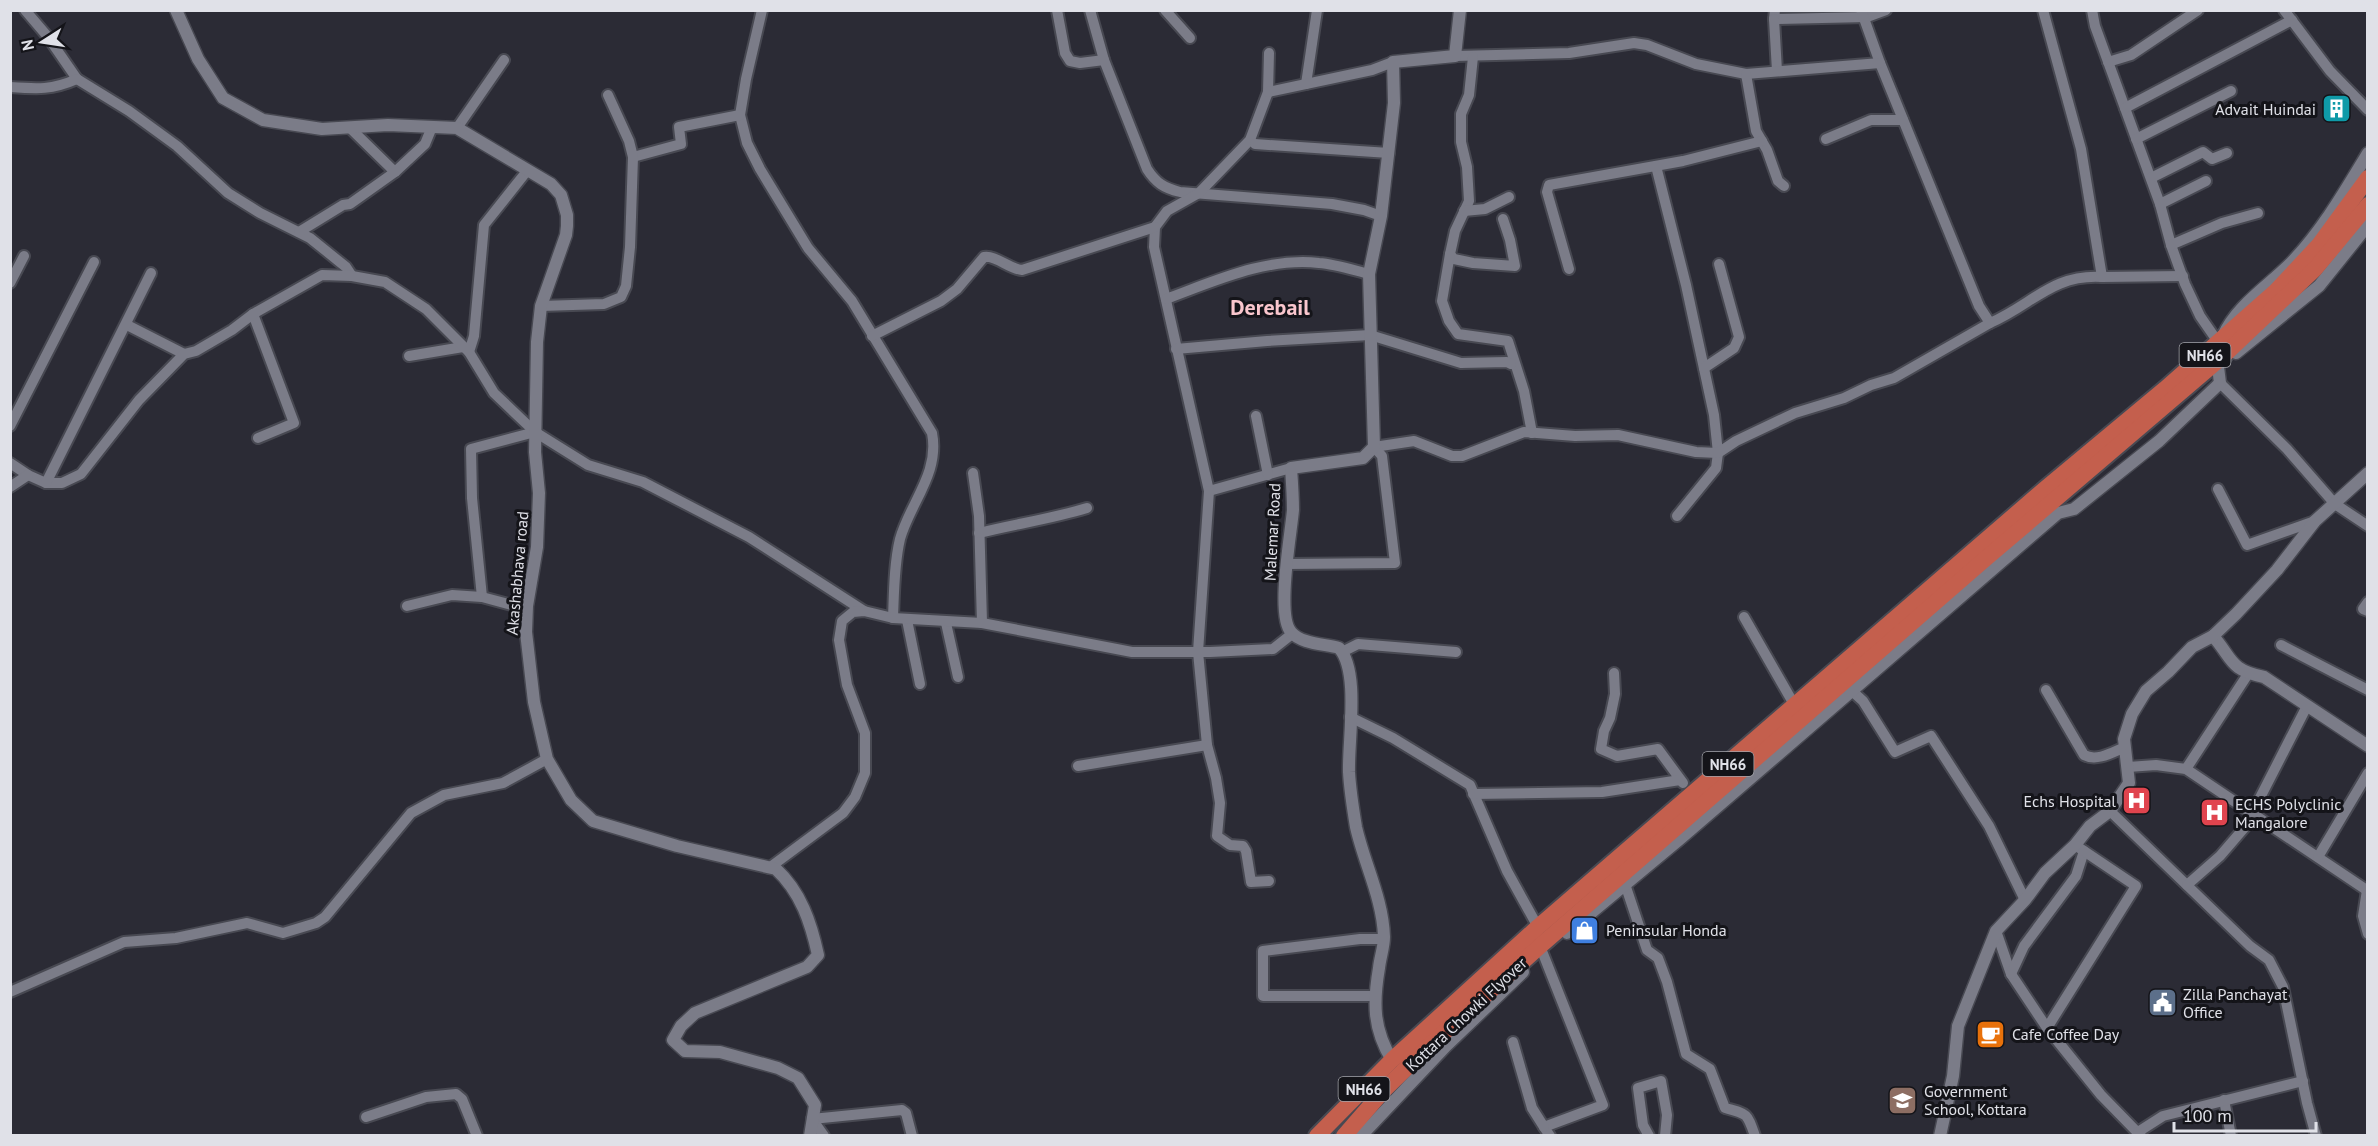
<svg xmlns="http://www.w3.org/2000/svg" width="2378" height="1146" viewBox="0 0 2378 1146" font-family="'PT Sans',sans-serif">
<rect width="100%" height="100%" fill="#2b2b35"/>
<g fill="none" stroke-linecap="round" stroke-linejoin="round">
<defs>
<g id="minor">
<polyline points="25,10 48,37 77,79 129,111 177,146 228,193 260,213 310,238 346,267 352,276"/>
<path d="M 762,10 L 746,79 L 740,115 L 747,143 L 760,169 L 808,248 L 852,301 L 932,433 C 940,473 910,503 900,539 C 894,564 894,593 893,618"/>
<polyline points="1057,10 1065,53 1070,61 1080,63 1104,60"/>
<path d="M 1090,10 L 1104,60 L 1147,169 C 1156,183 1164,188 1180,192 L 1332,204 L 1364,210 L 1381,216"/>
<polyline points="1165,10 1190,38"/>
<polyline points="1775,10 1774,19 1867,17 1886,10"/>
<path d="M 1861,10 L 1880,63 L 1979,306 L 1990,323 C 2032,305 2052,274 2102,277"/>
<polyline points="2043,10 2081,149 2102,277 2183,276"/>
<polyline points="2092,10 2095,26 2160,204 2171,245 2185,284 2200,316 2218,342"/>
<polyline points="2284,10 2330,71 2368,110"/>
<polyline points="1774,19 1777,71"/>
<polyline points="1269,53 1268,92 1250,140 1199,193 1167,211 1155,227 1154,247 1209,491 1291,468"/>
<polyline points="1455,56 1569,53 1634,43 1647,45 1696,64 1746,74 1880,63"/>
<polyline points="1473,57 1469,95 1461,114 1461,142 1467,167 1469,201 1455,231 1450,254 1454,259 1473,263 1515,266 1510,240 1503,219"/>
<polyline points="2108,62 2131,55 2198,10"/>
<polyline points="1746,74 1756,131 1767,150 1778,181 1784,186"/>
<polyline points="1306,84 1317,10"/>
<path d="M 10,87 C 38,89 52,90 77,79"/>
<polyline points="1268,92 1372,70 1393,62"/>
<polyline points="2125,108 2292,20"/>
<polyline points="349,127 395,172"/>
<polyline points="457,128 504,60"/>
<polyline points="1826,139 1871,120 1903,120"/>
<polyline points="2136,139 2231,91"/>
<polyline points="1255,144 1389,153"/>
<polyline points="633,157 681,144 679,127 740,115"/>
<polyline points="1656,166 1686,285 1714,415 1718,453 1716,468 1677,516"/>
<polyline points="2151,178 2203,152 2212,159 2227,153"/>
<polyline points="2160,204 2206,181"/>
<polyline points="1464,211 1485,209 1509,197"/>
<polyline points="299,232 343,205 350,204 395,172 425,144 432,127"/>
<polyline points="2171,245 2222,223 2258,213"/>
<polyline points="1450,254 1442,301 1449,321 1458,334 1508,341 1524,391 1532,433"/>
<polyline points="1569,269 1547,192 1549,185 1683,161 1762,141"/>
<polyline points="10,283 24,256"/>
<path d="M 1166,299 C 1215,281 1266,257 1319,263 C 1335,264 1353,270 1369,274"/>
<polyline points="541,306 604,304 621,297 626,286 630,247 633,157 629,141 608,95"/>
<polyline points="253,314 294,423 258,438"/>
<polyline points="127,325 184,354"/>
<path d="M 872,336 L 941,301 L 957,289 L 984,257 C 996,255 1009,269 1022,270 L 1155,227"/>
<polyline points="1176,349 1267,341 1370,335 1461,363 1507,362 1511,364"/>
<polyline points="469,352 474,336 484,225 527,171"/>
<polyline points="409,356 463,347"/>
<polyline points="1704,368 1734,348 1739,337 1719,264"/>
<polyline points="2220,383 2287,449 2335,504 2368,526"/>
<polyline points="1256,416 1268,475"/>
<polyline points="10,426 94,262"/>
<polyline points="1374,447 1414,441 1452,456 1462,456 1524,432 1575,436 1618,435 1696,452 1718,453 1736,441 1795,413 1844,398 1871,385 1894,378 1990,323"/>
<polyline points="10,463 28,475 46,483 62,483 81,474 139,400 184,354 196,351 232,330 253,314 322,275 352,276 385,282 426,309 469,352 494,393 535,432 588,465 643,482 749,537 864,611"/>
<polyline points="973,473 979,516 982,623"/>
<polyline points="46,483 151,273"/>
<polyline points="10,487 28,475"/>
<polyline points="2218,489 2247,545 2315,521"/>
<polyline points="1209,491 1198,652 1207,745 1216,778 1220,803 1217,836 1230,845 1243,846 1246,851 1251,882 1269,881"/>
<path d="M 979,533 C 1015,524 1051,519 1087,508"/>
<polyline points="1287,564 1395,563 1382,456 1374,447"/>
<polyline points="482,597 472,498 471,449 535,432"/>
<polyline points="2368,602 2363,609 2368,611"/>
<polyline points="407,606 452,595 482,597 527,609"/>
<polyline points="1744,617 1795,706"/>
<polyline points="907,620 920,684"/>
<polyline points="946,623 958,677"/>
<polyline points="2281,645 2368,690"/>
<polyline points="1342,652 1358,644 1456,652"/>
<polyline points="1614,673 1615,694 1610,718 1604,731 1601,749 1617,756 1658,749 1683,783"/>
<path d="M 2046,690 L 2084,755 C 2097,762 2113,752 2125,747"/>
<polyline points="1852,691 1863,701 1895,752 1931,736 1989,826 2025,900"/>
<polyline points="1350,717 1393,738 1470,785 1507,871 1538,927"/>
<polyline points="1078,766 1207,745"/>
<polyline points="2128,767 2156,765 2186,769 2368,891"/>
<polyline points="2186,769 2248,674"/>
<polyline points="1473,794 1602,792 1680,780"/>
<polyline points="2110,811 2250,946 2269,960 2283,987 2307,1103 2316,1136"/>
<polyline points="2318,857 2368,773"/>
<polyline points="769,868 843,813 855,797 865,773 865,733 847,685 839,640 842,621 853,612 864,611 893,618 982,623 1132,652 1210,652 1273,649 1292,634"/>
<path d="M 1623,878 L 1647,950 L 1658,958 L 1667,982 L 1686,1054 L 1710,1069 L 1725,1108 C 1748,1114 1747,1113 1755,1136"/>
<polyline points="2187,885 2220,856 2245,827 2307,706"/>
<polyline points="2367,890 2363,916 2368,934"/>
<polyline points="1996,931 2011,974 2047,1028 2101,1095 2141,1136"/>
<polyline points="1540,946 1603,1105 1544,1127 1550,1136"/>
<polyline points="2011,974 2024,946 2076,876 2084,851"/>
<polyline points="10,992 124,942 176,938 247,923 283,933 316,923 325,917 411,813 444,795 503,783 547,759"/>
<polyline points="1374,996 1263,996 1263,951 1360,939 1384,939"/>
<polyline points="2047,1028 2136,886 2075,845"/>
<polyline points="1513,1042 1532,1108 1544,1127"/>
<polyline points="2224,1100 2231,1136"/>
<polyline points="366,1117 426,1097 456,1094 462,1099 477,1136"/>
<polyline points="812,1119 902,1110 906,1113 912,1136"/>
<polyline points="812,1119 824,1136"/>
<polyline points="2138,1132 2163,1116 2303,1081"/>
<polyline points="1649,1136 1643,1125 1638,1088 1661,1081 1667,1115 1665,1136"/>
</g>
<g id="tertiary">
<path d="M 176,10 L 198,59 L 223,98 L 263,120 L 322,129 L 388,125 L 457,128 L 551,184 L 561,195 L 567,215 L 567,226 L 566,235 L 541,306 L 537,342 L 535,452 L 539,493 L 537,547 L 527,606 L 526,632 L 534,702 L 547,759 L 571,800 L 593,821 L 677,846 L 776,869 C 801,892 811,923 818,955 L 807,967 L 695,1013 L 681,1026 L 673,1040 L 685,1051 L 720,1052 L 778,1068 L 798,1078 L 815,1105 L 810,1136"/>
<path d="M 2223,336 C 2236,306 2268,286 2291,263 C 2322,231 2345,191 2368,153"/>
<polyline points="2236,353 2319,286 2368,225"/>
<path d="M 2213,636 C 2233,659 2229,670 2264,677 L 2368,746"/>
<polyline points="1567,933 1680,839 2058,513 2074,509 2159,441 2220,383 2218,367"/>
<path d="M 1392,1060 C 1373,1029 1373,1003 1379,968 C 1380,958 1384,947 1384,937 C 1383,899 1364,863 1356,827 C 1353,809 1350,790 1349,772 C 1348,740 1360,671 1339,648 C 1325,644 1301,644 1291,632 C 1276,615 1291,534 1293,510 C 1293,496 1292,482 1291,468 L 1363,458 L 1374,447 L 1369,274 L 1381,216 L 1394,103 L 1393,62 L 1455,56 L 1460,10"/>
<polyline points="1361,1136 1446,1046 1523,972"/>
<polyline points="1940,1136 1953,1076 1958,1026 1996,931 2025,900 2045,873 2075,845 2090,826 2110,811 2129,783 2124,739 2132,714 2146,691 2168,672 2192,647 2213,636 2236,614 2277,570 2315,521 2368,473"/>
</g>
<g id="trunk">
<polyline points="1317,1136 1392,1060 1538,927 2046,488 2165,389 2276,291 2319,245 2368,178"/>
<polyline points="1344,1136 1384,1090 1430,1045 1540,946 1984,560 2221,358 2315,269 2368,205"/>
</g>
</defs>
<use href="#minor" stroke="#484952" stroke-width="14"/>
<use href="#tertiary" stroke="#484952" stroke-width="15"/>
<use href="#trunk" stroke="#484952" stroke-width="20"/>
<use href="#minor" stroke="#7b7c88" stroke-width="10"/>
<use href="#tertiary" stroke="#7b7c88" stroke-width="12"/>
<use href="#trunk" stroke="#c45f4d" stroke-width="16"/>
</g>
<defs>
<symbol id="building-square" viewBox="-11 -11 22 22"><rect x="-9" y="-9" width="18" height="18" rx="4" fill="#0f9aa8" stroke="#141419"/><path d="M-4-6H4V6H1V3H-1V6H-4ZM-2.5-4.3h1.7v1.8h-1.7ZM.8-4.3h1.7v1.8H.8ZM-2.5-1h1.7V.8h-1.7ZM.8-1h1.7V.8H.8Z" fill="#fff"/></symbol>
<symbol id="hospital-square" viewBox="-11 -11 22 22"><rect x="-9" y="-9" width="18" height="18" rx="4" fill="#e0444e" stroke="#141419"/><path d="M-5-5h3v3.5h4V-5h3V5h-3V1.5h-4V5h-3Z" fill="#fff"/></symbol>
<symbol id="shop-square" viewBox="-11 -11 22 22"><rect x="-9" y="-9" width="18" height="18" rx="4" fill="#3f7fe0" stroke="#141419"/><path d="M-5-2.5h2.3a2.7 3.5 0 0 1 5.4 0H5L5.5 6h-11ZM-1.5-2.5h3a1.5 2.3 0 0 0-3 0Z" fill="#fff"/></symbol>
<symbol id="civic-square" viewBox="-11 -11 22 22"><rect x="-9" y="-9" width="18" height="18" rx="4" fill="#5c6f8a" stroke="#141419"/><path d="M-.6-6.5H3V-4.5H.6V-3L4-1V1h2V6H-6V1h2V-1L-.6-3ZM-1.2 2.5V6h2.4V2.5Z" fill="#fff"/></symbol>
<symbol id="cafe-square" viewBox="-11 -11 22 22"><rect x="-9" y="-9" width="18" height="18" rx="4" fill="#e8710a" stroke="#141419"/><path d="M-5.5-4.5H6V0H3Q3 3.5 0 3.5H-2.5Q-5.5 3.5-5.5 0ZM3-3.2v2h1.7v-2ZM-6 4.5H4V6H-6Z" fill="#fff"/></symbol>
<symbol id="school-square" viewBox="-11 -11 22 22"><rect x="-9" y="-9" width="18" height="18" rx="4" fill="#8d6e63" stroke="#141419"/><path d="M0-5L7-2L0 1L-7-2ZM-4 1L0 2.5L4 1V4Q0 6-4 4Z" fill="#fff"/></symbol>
</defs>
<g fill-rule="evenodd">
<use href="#building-square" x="2320" y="92" width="33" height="33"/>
<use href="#hospital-square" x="2120" y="784" width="33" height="33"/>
<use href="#hospital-square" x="2198" y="796" width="33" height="33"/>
<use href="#shop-square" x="1568" y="914" width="33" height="33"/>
<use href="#civic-square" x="2146" y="986" width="33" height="33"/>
<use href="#cafe-square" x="1974" y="1018" width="33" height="33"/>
<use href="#school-square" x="1886" y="1084" width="33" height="33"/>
</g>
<g text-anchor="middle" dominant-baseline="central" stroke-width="6" stroke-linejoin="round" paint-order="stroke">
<g fill="#141419" stroke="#a3a4aa" stroke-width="1.5">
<rect x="2179.5" y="343" width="51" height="24" rx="4.5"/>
<rect x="1702.5" y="752" width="51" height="24" rx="4.5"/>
<rect x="1338.5" y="1077" width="51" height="24" rx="4.5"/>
</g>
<g font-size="15" font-weight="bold" fill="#e0e1e8">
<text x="2205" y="355">NH66</text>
<text x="1728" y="764">NH66</text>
<text x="1364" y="1089">NH66</text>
</g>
<g font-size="16" fill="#e0e1e8" stroke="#141419" text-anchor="start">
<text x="2316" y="109" text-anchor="end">Advait Huindai</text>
<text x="2116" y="801" text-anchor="end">Echs Hospital</text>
<text x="2235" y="804">ECHS Polyclinic<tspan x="2235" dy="18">Mangalore</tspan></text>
<text x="1606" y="930">Peninsular Honda</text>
<text x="2183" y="994">Zilla Panchayat<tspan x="2183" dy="18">Office</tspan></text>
<text x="2012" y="1034">Cafe Coffee Day</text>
<text x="1924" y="1091">Government<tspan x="1924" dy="18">School, Kottara</tspan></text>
</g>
<g font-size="16" fill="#e0e1e8" stroke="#141419">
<text transform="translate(1272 532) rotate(-87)">Malemar Road</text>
<text transform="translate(517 573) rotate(-85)">Akashabhava road</text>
<text transform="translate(1466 1014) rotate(-43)">Kottara Chowki Flyover</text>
</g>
<g font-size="22" font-weight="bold" fill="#fac6cd" stroke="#141419">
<text x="1270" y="307">Derebail</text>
</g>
</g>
<rect width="2378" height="1146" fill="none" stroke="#e0e1e8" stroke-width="24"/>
<g transform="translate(42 42) rotate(258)" stroke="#141419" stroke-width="4.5" paint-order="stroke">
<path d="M0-4.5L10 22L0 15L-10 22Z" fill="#e0e1e8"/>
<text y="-9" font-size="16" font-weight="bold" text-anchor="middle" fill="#e0e1e8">N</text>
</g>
<path d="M2174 1122v9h142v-9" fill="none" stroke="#e0e1e8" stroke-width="3"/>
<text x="2183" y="1122" font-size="18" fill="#e0e1e8" stroke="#141419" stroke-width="4.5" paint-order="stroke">100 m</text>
</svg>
